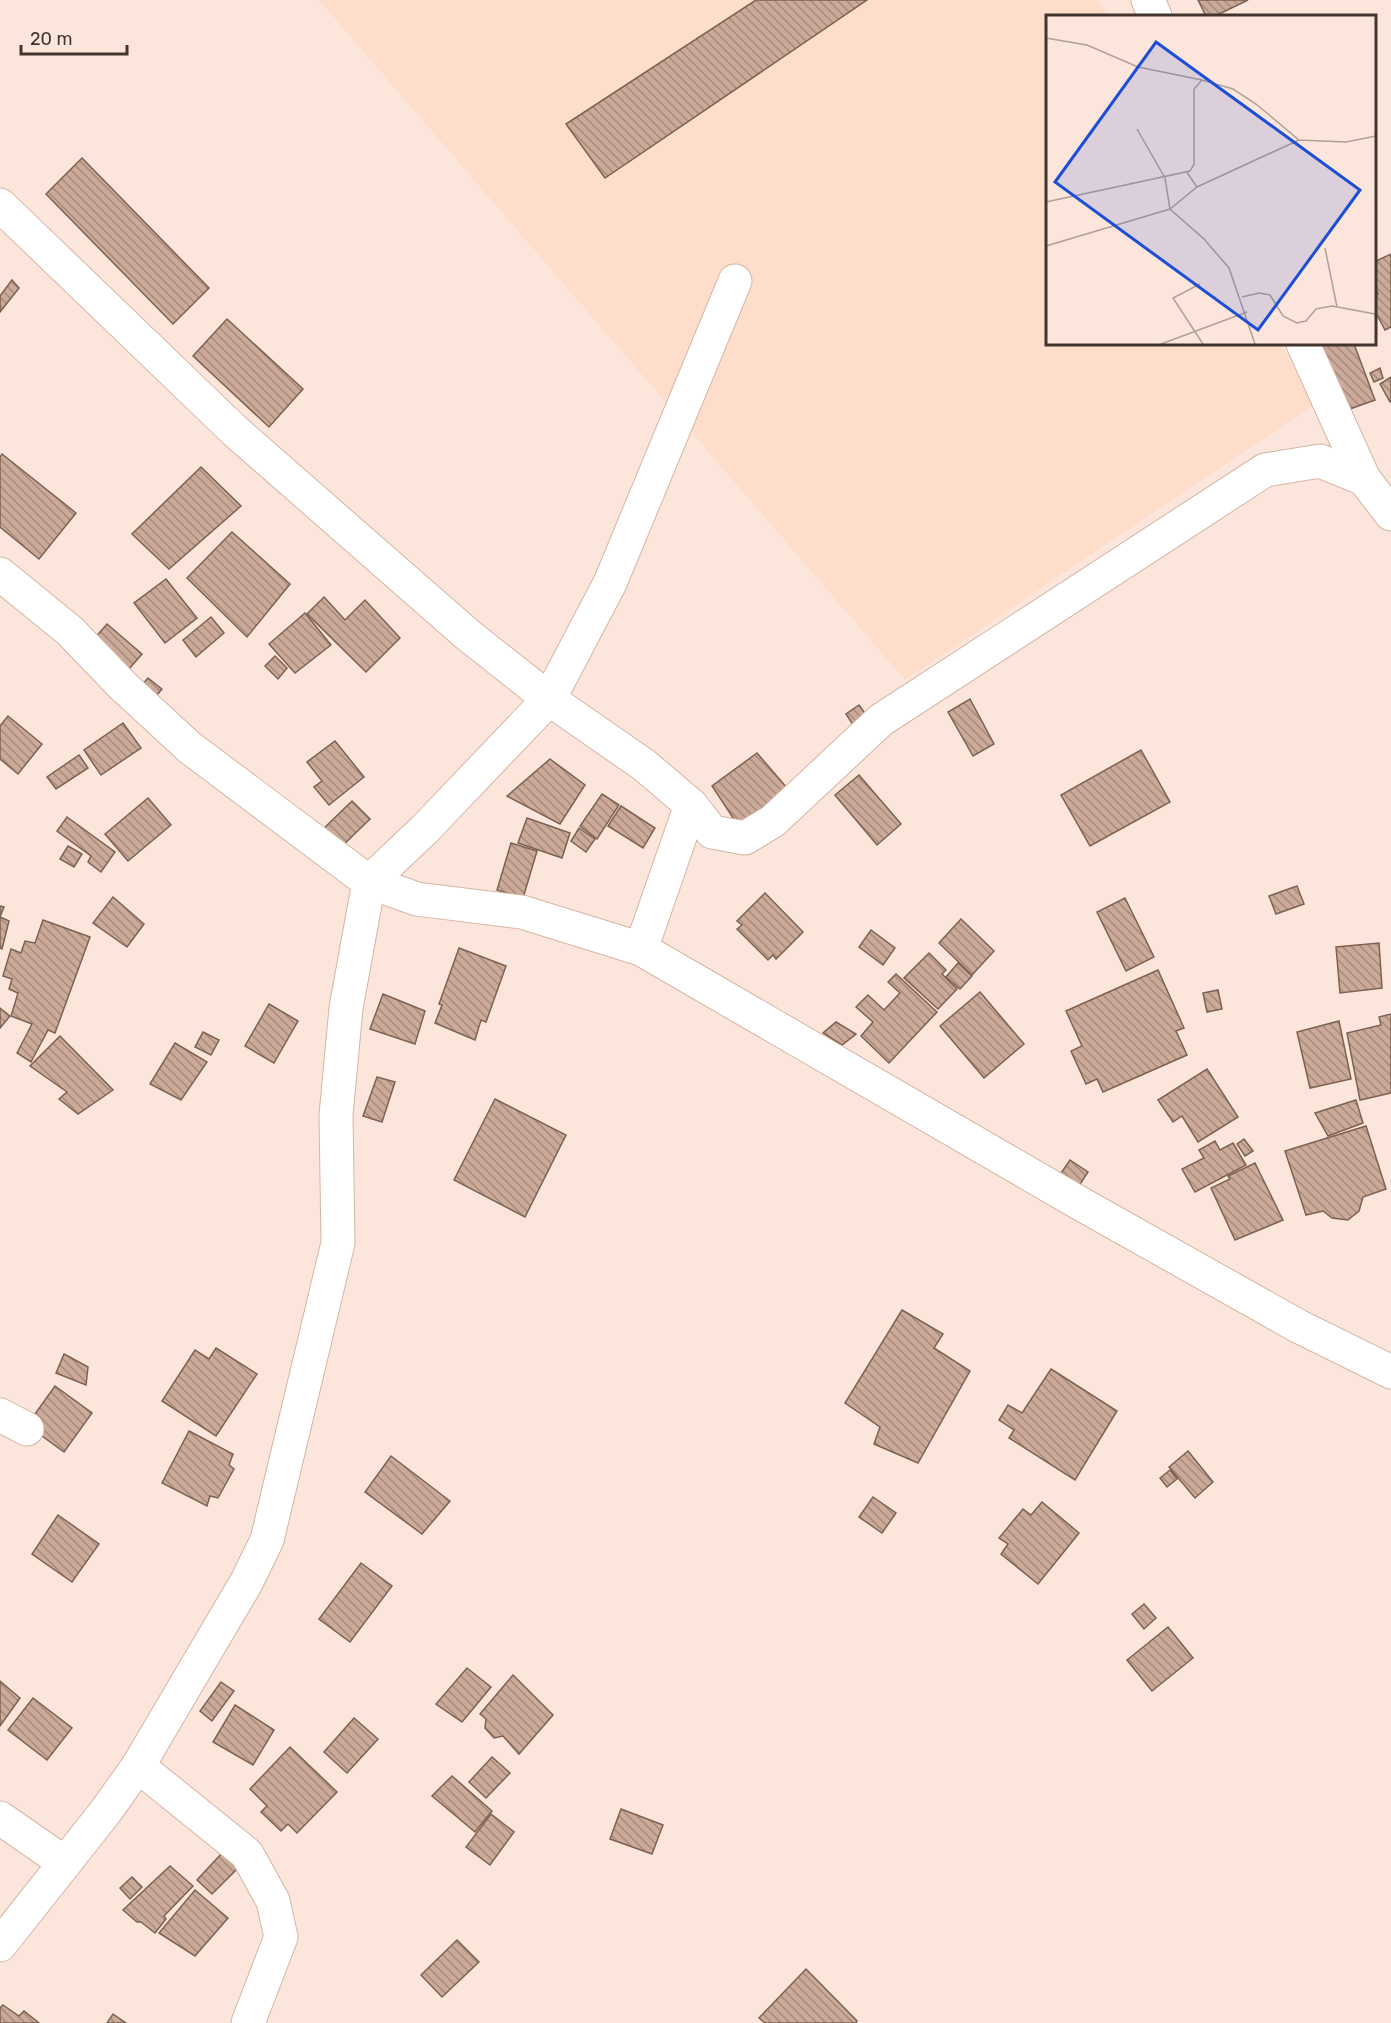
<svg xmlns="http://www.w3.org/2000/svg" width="1391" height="2023" viewBox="0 0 1391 2023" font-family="Rubik,sans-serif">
<defs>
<pattern id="building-back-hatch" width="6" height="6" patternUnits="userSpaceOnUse" patternTransform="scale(1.5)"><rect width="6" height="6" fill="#cbaa99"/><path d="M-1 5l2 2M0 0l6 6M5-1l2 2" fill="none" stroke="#a68b7d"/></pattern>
</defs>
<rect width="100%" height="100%" fill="#fce6dc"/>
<polygon fill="#feddcb" points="319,0 1099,0 1108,16 1048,16 1048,344 1281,344 1313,405 905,680"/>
<g fill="url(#building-back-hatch)" stroke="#7e6151" stroke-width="1.5">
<polygon points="756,0 867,0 605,178 566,124"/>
<polygon points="1198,0 1248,0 1215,16 1206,16"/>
<polygon points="82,158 209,288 173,324 46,194"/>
<polygon points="1391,254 1391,327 1385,330 1374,309 1374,295 1378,294 1374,287 1374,262"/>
<polygon points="12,280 19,288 0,312 0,296"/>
<polygon points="227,319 303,389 269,427 193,356"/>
<polygon points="1322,344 1354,344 1375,400 1347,410"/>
<polygon points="1380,368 1383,378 1374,382 1370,373"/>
<polygon points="1391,377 1391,402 1390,402 1380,384"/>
<polygon points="2,454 76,513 39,559 0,527 0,457"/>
<polygon points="201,467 241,506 169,569 132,534"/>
<polygon points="232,532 290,584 247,637 187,578"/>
<polygon points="166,579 197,618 165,643 134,603"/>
<polygon points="324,597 345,620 365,600 400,638 366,672 307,614"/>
<polygon points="305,613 331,645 295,673 269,644"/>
<polygon points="211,617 224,633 196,657 183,640"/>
<polygon points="107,624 142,654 122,677 87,647"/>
<polygon points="275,656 287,668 278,679 265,666"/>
<polygon points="148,678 162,689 151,702 138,690"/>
<polygon points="970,699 994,744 973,756 948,712"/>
<polygon points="859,705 869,719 855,728 846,714"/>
<polygon points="8,716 42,744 18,774 0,759 0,726"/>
<polygon points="123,723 141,748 101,775 84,750"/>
<polygon points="335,741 364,777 329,805 314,787 322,781 307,762"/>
<polygon points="1141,750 1170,802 1090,846 1061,795"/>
<polygon points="757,753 787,788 739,827 712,786"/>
<polygon points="79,755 88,768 56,789 47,777"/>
<polygon points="550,759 585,785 560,824 507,796"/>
<polygon points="859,775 901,824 877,845 835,795"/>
<polygon points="602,794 619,805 597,839 580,826"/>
<polygon points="148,798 171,825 128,861 105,834"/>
<polygon points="352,801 370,819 337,851 319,833"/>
<polygon points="621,806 655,828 643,848 608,826"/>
<polygon points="67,817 115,852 101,872 88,862 91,856 57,831"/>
<polygon points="527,818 570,833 562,858 518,843"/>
<polygon points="579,828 595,839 586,852 571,841"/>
<polygon points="511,843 537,851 523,898 497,890"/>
<polygon points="68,846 82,854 74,867 60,859"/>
<polygon points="1297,886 1304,904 1276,914 1269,896"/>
<polygon points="765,893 803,932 776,959 773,955 768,960 737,929 742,925 737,921"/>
<polygon points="113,897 144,924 127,947 93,923"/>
<polygon points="1125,898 1154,957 1126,971 1097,912"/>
<polygon points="0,906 4,907 0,917 9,921 2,949 0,948"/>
<polygon points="961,919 994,951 972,975 939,943"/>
<polygon points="43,920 90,937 55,1033 48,1030 31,1062 17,1053 32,1024 11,1016 18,993 9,989 12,979 3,976 11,949 21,953 25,941 35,943"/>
<polygon points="871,930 895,948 883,965 859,947"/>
<polygon points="1379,943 1382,988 1340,993 1336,947"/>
<polygon points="459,948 506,966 486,1022 481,1020 475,1040 435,1023 442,1005 439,1004"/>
<polygon points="929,953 946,970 942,974 957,989 938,1009 904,978"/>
<polygon points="958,963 972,976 960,989 946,977"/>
<polygon points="1158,970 1184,1028 1176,1031 1187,1055 1103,1092 1097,1079 1086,1084 1071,1051 1082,1046 1066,1011"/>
<polygon points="896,974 937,1012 889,1063 861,1036 873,1022 856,1007 868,995 884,1010 900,993 888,982"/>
<polygon points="1218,990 1222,1009 1207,1012 1203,993"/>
<polygon points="980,992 1024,1044 984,1078 940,1026"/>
<polygon points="383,994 425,1011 415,1044 370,1029"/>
<polygon points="269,1004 298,1021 274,1063 245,1046"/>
<polygon points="0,1008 10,1016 0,1028"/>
<polygon points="1391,1014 1391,1093 1360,1100 1347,1033 1381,1025 1379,1017"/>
<polygon points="1339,1021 1351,1079 1310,1088 1297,1032"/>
<polygon points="836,1022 856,1034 842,1045 823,1033"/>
<polygon points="203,1032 219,1040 211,1055 195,1047"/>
<polygon points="60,1036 113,1090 78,1114 59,1099 67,1092 30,1066"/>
<polygon points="175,1043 207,1062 181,1100 150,1084"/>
<polygon points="1207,1069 1238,1117 1198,1142 1182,1116 1173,1122 1158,1100"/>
<polygon points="377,1077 395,1082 382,1122 363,1116"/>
<polygon points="495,1099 566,1135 525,1217 454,1180"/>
<polygon points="1356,1100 1363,1123 1328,1136 1315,1113"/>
<polygon points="1366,1126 1386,1189 1363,1197 1359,1211 1348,1220 1332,1218 1323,1211 1306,1215 1285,1151"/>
<polygon points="1244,1139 1253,1151 1245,1156 1237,1144"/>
<polygon points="1215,1141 1220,1150 1233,1143 1246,1165 1195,1192 1182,1169 1204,1158 1199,1150"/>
<polygon points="1070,1160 1088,1172 1075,1192 1057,1179"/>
<polygon points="1255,1163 1283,1220 1235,1240 1211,1188 1230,1179 1228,1176"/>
<polygon points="902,1310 943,1334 934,1348 970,1371 918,1463 874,1444 880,1427 845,1403"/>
<polygon points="216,1348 257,1374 216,1436 162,1401 195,1350 209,1359"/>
<polygon points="64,1354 88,1367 86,1385 56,1373"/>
<polygon points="1051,1369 1117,1411 1075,1480 1009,1438 1014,1430 999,1420 1008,1405 1022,1413"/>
<polygon points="55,1386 92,1413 64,1452 27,1425"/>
<polygon points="189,1431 233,1454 229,1465 234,1469 218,1498 210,1496 207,1506 162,1483"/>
<polygon points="1188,1451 1213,1482 1195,1498 1169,1467"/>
<polygon points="391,1456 450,1501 422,1534 365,1492"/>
<polygon points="1170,1470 1177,1479 1167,1487 1160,1478"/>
<polygon points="873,1497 896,1513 882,1533 859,1517"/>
<polygon points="1042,1502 1079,1533 1038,1584 1001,1554 1008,1544 999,1538 1023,1509 1031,1515"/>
<polygon points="58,1515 99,1544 72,1582 32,1554"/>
<polygon points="361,1563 392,1586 350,1642 319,1619"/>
<polygon points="1144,1604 1156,1618 1144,1629 1132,1614"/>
<polygon points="1168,1627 1193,1658 1152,1691 1127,1660"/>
<polygon points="467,1668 491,1687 462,1722 436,1704"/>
<polygon points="513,1675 553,1715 519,1754 503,1736 494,1738 485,1728 486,1719 480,1714"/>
<polygon points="0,1681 20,1698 0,1726"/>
<polygon points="221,1682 234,1691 212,1721 200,1711"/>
<polygon points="33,1698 72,1728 47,1760 8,1730"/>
<polygon points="235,1705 274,1730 253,1765 213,1742"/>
<polygon points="354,1718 378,1739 347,1773 324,1752"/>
<polygon points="290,1747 337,1792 297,1833 288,1824 281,1831 261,1812 267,1806 250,1789"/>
<polygon points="492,1757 510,1773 486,1798 469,1782"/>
<polygon points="452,1776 492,1811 475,1832 432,1796"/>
<polygon points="621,1809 663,1825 652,1854 610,1839"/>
<polygon points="491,1814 514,1832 490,1865 466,1847"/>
<polygon points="222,1853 239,1867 212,1894 197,1880"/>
<polygon points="170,1866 193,1886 164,1916 166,1919 155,1933 141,1922 137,1922 123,1910"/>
<polygon points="132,1877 142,1887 130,1899 120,1888"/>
<polygon points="195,1890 228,1918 195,1956 159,1933"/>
<polygon points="457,1940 479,1962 442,1997 421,1975"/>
<polygon points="806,1969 857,2021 856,2023 765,2023 759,2018"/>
<polygon points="3,2005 19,2016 24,2011 39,2023 0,2023 0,2008"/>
<polygon points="113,2014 126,2023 107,2023"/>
</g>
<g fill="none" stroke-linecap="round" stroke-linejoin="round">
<defs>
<g id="minor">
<polyline points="1148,0 1155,16"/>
<polyline points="0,205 235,431 468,635 549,699 644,765 691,805 712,832 745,838 773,821 881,720 1265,470 1320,461 1364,479 1391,514"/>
<polyline points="1303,344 1364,479"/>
<polyline points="0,574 70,631 123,686 189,747 369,882 417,899 522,912 641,949 1074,1200 1298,1326 1391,1372"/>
<polyline points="641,949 691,805"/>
<polyline points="0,1415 27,1429"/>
<polyline points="138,1766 247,1854 273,1901 281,1937 248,2023"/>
<polyline points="0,1818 65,1863"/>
<polyline points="0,1945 106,1811 138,1766 246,1583 267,1540 338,1243 336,1115 346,1008 369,882 425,829 549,699 610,583 735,281"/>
</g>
</defs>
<use href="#minor" stroke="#d6b5a3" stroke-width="35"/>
<use href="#minor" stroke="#fff" stroke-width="33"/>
</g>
<g transform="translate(1046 15)">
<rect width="330" height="330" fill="#fce6dc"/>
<path fill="none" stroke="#b29f96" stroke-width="1.5" d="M 0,23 L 41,30 L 92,52 L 156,65M 91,114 L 119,163 L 124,194 L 158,224 L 183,253 L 209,329M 140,156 L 151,172M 0,187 L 144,156 L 148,149 L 148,74 L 156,65 L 187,74 L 210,89 L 253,125 L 300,127 L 330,121M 0,231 L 124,194 L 151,172 L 253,125M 279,233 L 291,292M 154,269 L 127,283 L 157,329M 196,282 L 213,278 L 224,280 L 237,301 L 251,308 L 260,306 L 270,294 L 286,291 L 329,299 L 330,305M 115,329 L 201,297"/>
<path fill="#1d4ed8" fill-opacity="0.15" stroke="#1d4ed8" stroke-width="3" d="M 110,27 L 314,175 L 212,315 L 9,167 Z"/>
<rect width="330" height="330" fill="none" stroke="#43352e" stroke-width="3"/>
</g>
<path d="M21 45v9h106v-9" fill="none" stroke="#43352e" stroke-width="3"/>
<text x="30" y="45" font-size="18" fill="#43352e" stroke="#fce6dc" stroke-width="4.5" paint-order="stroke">20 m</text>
</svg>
